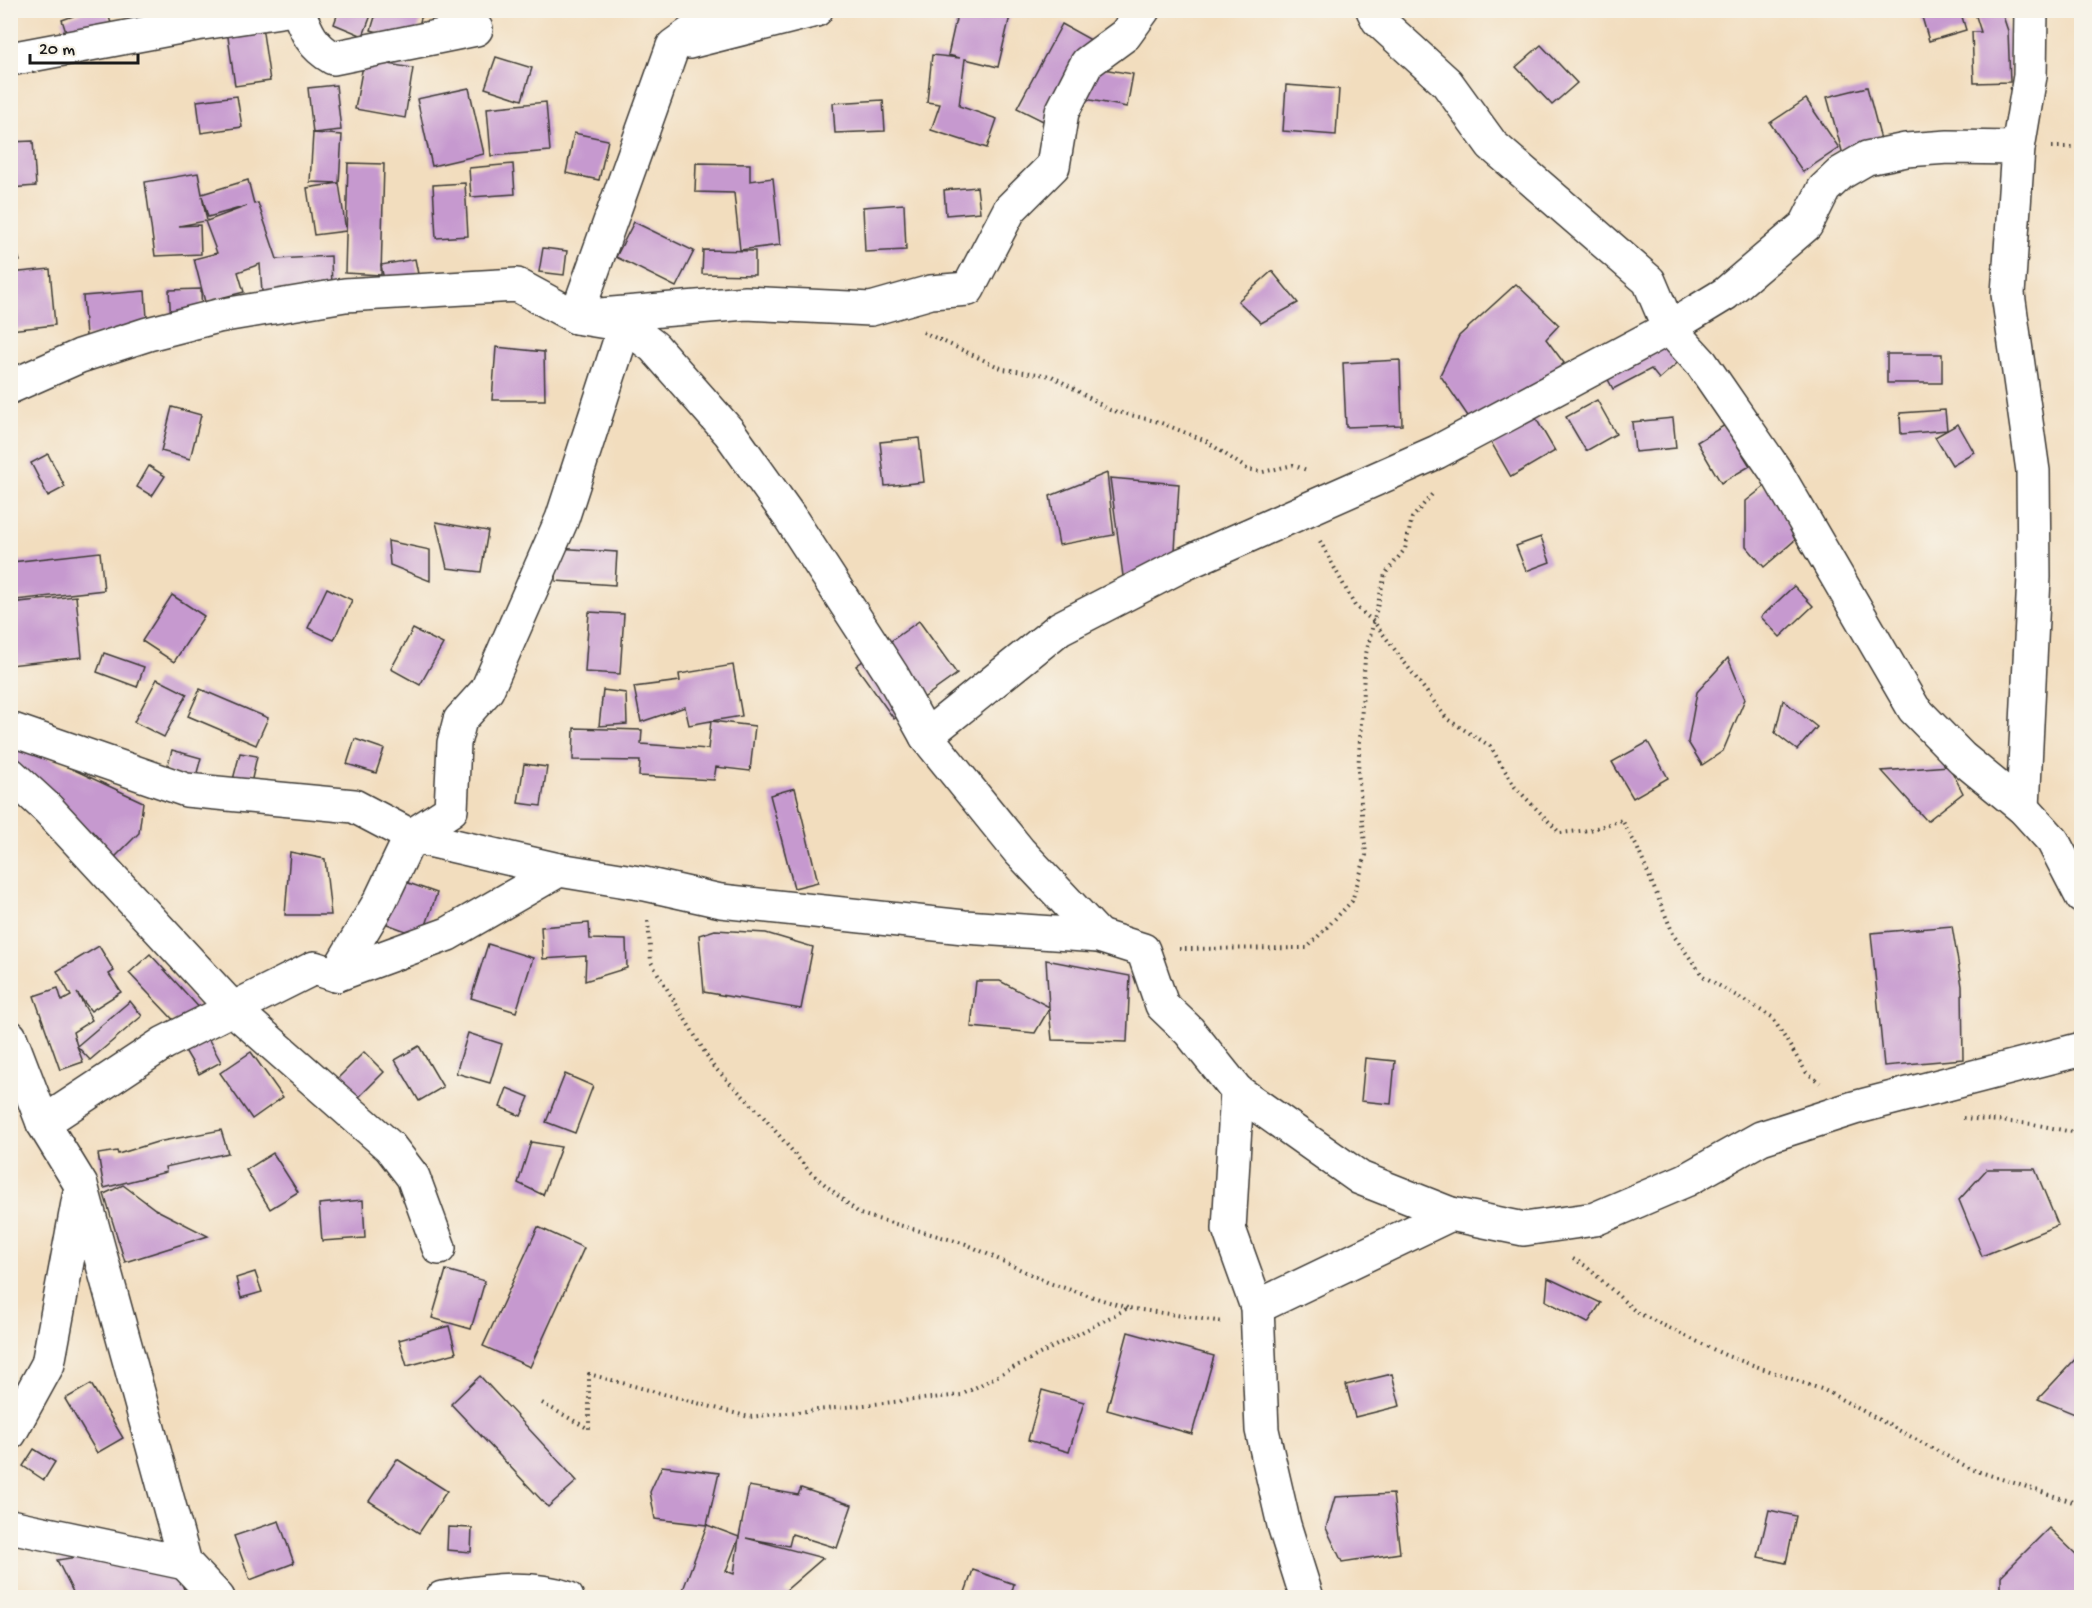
<svg xmlns="http://www.w3.org/2000/svg" width="2092" height="1608" viewBox="0 0 2092 1608" font-family="'Gochi Hand',sans-serif">
<rect width="100%" height="100%" fill="#f7f3e8"/>
<filter id="ink" filterUnits="userSpaceOnUse"><feTurbulence type="fractalNoise" baseFrequency=".0167" numOctaves="2"/><feDisplacementMap in="SourceGraphic" scale="12" xChannelSelector="R" yChannelSelector="G"/><feConvolveMatrix kernelMatrix="1 2 1 2 8 2 1 2 1" color-interpolation-filters="sRGB"/></filter>
<filter id="wash" filterUnits="userSpaceOnUse"><feTurbulence type="fractalNoise" baseFrequency=".008" numOctaves="4" result="noise"/><feDisplacementMap in="SourceGraphic" scale="24" xChannelSelector="R" yChannelSelector="G"/><feGaussianBlur stdDeviation="1.35" result="paint"/><feColorMatrix in="noise" values="0 0 0 0 0 0 0 0 0 0 0 0 0 0 0 0 0 1.4 0 .05"/><feComposite in="paint" operator="in"/></filter>
<g filter="url(#wash)">
<rect width="100%" height="100%" fill="#f2ddbe"/>
<g id="blocks">
<g fill="#c699cf" fill-rule="evenodd">
<polygon points="90,10 107,10 116,40 73,54 62,20"/>
<polygon points="128,10 167,10 168,27 129,29"/>
<polygon points="339,10 373,10 363,36 334,24"/>
<polygon points="377,10 423,10 415,42 371,30"/>
<polygon points="958,10 988,10 1010,16 998,67 965,59 959,106 997,119 987,148 931,130 940,104 927,102 932,55 960,58 948,55"/>
<polygon points="1920,10 1960,10 1966,30 1929,41"/>
<polygon points="1974,10 2001,10 2008,31 2010,82 1974,83 1972,32 1981,32"/>
<polygon points="1062,24 1091,40 1047,123 1017,108"/>
<polygon points="262,26 270,81 235,86 227,30"/>
<polygon points="1541,45 1577,83 1552,105 1516,67"/>
<polygon points="496,57 532,68 522,100 485,88"/>
<polygon points="364,60 413,68 405,118 355,109"/>
<polygon points="1091,67 1133,74 1127,107 1085,99"/>
<polygon points="336,85 341,130 313,133 308,88"/>
<polygon points="1286,85 1339,89 1336,135 1283,131"/>
<polygon points="1867,87 1884,151 1845,162 1827,97"/>
<polygon points="469,88 484,154 432,166 417,99"/>
<polygon points="237,96 242,127 201,133 197,101"/>
<polygon points="1806,99 1839,148 1803,172 1770,123"/>
<polygon points="883,100 885,131 835,133 833,103"/>
<polygon points="546,102 550,151 491,156 487,108"/>
<polygon points="313,133 342,135 339,183 346,231 314,235 307,188 339,183 310,182"/>
<polygon points="574,133 608,140 599,180 566,173"/>
<polygon points="33,141 36,186 10,188 10,142"/>
<polygon points="348,163 384,164 381,275 345,273"/>
<polygon points="696,163 750,164 750,181 773,178 780,245 740,250 734,193 695,192"/>
<polygon points="513,164 515,194 471,197 469,168"/>
<path d="M 198,173 L 202,194 L 248,180 L 254,204 L 258,203 L 277,259 L 331,256 L 332,289 L 262,292 L 260,264 L 238,272 L 244,292 L 205,302 L 194,259 L 217,253 L 205,221 L 179,226 L 200,225 L 201,254 L 155,256 L 145,182 ZM 202,196 L 208,217 L 247,206 L 207,221 Z"/>
<polygon points="465,183 468,236 436,238 433,185"/>
<polygon points="977,187 980,212 946,215 944,190"/>
<polygon points="904,204 906,250 865,252 863,207"/>
<polygon points="634,222 694,251 676,287 616,257"/>
<polygon points="10,232 20,261 10,264"/>
<polygon points="543,248 567,251 564,275 539,272"/>
<polygon points="703,250 755,251 755,275 702,274"/>
<polygon points="415,259 420,284 386,290 381,265"/>
<polygon points="50,269 55,325 10,330 10,273"/>
<polygon points="1272,271 1298,303 1261,323 1238,301"/>
<polygon points="1516,284 1559,325 1546,339 1564,363 1527,397 1472,422 1440,375 1459,336"/>
<polygon points="201,289 202,320 171,321 169,290"/>
<polygon points="145,291 148,331 86,336 83,296"/>
<polygon points="1662,336 1682,359 1659,379 1651,369 1613,389 1601,366"/>
<polygon points="496,347 544,352 545,400 492,400"/>
<rect x="1887" y="354" width="55" height="29"/>
<polygon points="1400,360 1402,425 1346,427 1343,363"/>
<polygon points="1597,400 1616,434 1586,451 1566,417"/>
<polygon points="172,407 201,415 190,459 161,451"/>
<polygon points="1531,410 1555,451 1511,477 1487,435"/>
<polygon points="1945,410 1947,430 1901,434 1900,413"/>
<polygon points="1673,418 1676,448 1635,452 1632,422"/>
<polygon points="1958,424 1974,452 1952,465 1935,437"/>
<polygon points="1725,425 1750,466 1721,483 1697,442"/>
<polygon points="919,438 924,482 885,486 880,442"/>
<polygon points="48,454 65,487 48,496 31,463"/>
<polygon points="149,466 165,476 152,496 137,487"/>
<polygon points="1107,473 1114,535 1059,545 1050,496"/>
<polygon points="1110,478 1179,484 1174,567 1123,576"/>
<polygon points="1769,483 1795,540 1764,567 1746,546 1746,501"/>
<polygon points="436,522 488,531 481,572 447,568"/>
<polygon points="1541,537 1550,562 1526,571 1516,546"/>
<polygon points="388,541 430,550 430,581 390,565"/>
<polygon points="557,548 617,552 615,585 556,581"/>
<polygon points="100,552 104,590 16,600 12,562"/>
<polygon points="1794,586 1813,606 1780,637 1761,617"/>
<polygon points="327,588 352,600 334,640 308,628"/>
<polygon points="172,595 204,616 174,662 142,641"/>
<polygon points="76,596 82,657 10,665 10,603"/>
<polygon points="589,612 624,614 620,674 585,672"/>
<polygon points="919,621 957,674 894,719 856,666"/>
<polygon points="413,629 443,644 420,685 391,669"/>
<polygon points="104,653 144,667 137,687 97,672"/>
<polygon points="1728,658 1745,699 1723,751 1702,765 1688,742 1697,692"/>
<polygon points="733,665 742,716 711,721 755,726 750,771 716,767 714,780 639,776 640,761 573,760 574,728 642,730 641,744 708,749 711,721 689,725 685,707 641,722 634,687 680,681 679,674"/>
<polygon points="157,679 187,694 164,737 134,722"/>
<polygon points="200,689 268,718 256,745 188,716"/>
<polygon points="603,690 626,693 627,724 599,726"/>
<polygon points="1783,700 1817,727 1797,750 1775,733"/>
<polygon points="355,739 384,749 376,773 347,764"/>
<polygon points="10,740 143,802 139,833 104,868 62,846 10,792"/>
<polygon points="1648,742 1668,778 1633,798 1612,762"/>
<polygon points="172,750 201,758 195,780 166,772"/>
<polygon points="240,753 257,756 249,792 231,787"/>
<polygon points="524,764 547,767 541,806 518,803"/>
<polygon points="1949,766 1963,793 1927,821 1882,771"/>
<polygon points="795,788 818,882 794,888 770,795"/>
<polygon points="290,852 325,859 331,915 285,915"/>
<polygon points="394,878 437,893 422,937 379,921"/>
<polygon points="589,923 590,939 626,940 627,968 585,981 586,956 543,959 541,927"/>
<polygon points="1952,926 1962,986 1963,1059 1884,1066 1871,933"/>
<polygon points="715,930 766,933 813,947 801,1009 704,992 699,935"/>
<polygon points="488,944 533,958 516,1012 471,998"/>
<polygon points="99,946 114,971 109,974 121,992 91,1011 77,993 92,1020 73,1032 77,1046 130,1001 142,1016 90,1060 77,1046 83,1062 60,1070 34,996 58,988 62,1001 71,996 57,971"/>
<polygon points="150,954 204,1013 184,1031 129,973"/>
<polygon points="1046,960 1130,976 1127,1042 1052,1040 1049,1009 1035,1033 971,1027 976,981 1000,981 1049,1007"/>
<polygon points="203,1029 221,1062 199,1074 180,1042"/>
<polygon points="468,1033 502,1044 490,1083 456,1073"/>
<polygon points="419,1046 443,1087 419,1101 395,1060"/>
<polygon points="251,1052 283,1097 252,1119 220,1073"/>
<polygon points="364,1052 384,1072 346,1110 325,1091"/>
<polygon points="1365,1058 1395,1061 1391,1104 1361,1101"/>
<polygon points="565,1074 593,1086 575,1133 546,1122"/>
<polygon points="507,1088 529,1097 521,1116 500,1107"/>
<polygon points="221,1130 228,1153 165,1167 166,1172 104,1188 98,1154 117,1151 118,1154 157,1142"/>
<polygon points="531,1142 561,1147 543,1195 518,1183"/>
<polygon points="273,1153 298,1192 270,1209 246,1170"/>
<polygon points="1987,1169 2035,1169 2058,1225 1982,1256 1959,1200"/>
<polygon points="123,1185 155,1209 208,1236 125,1262 104,1194"/>
<polygon points="363,1200 365,1238 322,1241 319,1204"/>
<polygon points="538,1227 584,1248 530,1367 483,1346"/>
<polygon points="446,1270 485,1281 471,1329 432,1318"/>
<polygon points="255,1272 262,1292 241,1298 236,1278"/>
<polygon points="1548,1278 1601,1303 1588,1323 1546,1301"/>
<polygon points="449,1326 456,1353 407,1366 399,1340"/>
<polygon points="1128,1332 1214,1356 1192,1434 1107,1410"/>
<polygon points="2082,1352 2082,1417 2038,1399"/>
<polygon points="1392,1374 1400,1406 1355,1417 1346,1385"/>
<polygon points="480,1376 577,1481 548,1507 451,1404"/>
<polygon points="91,1384 123,1438 97,1453 65,1399"/>
<polygon points="1042,1390 1084,1402 1069,1452 1028,1440"/>
<polygon points="34,1449 55,1462 44,1480 23,1466"/>
<polygon points="397,1459 447,1491 419,1533 369,1501"/>
<path d="M 662,1466 L 719,1473 L 707,1525 L 739,1537 L 749,1486 L 798,1495 L 801,1488 L 852,1505 L 837,1548 L 792,1534 L 789,1546 L 746,1538 L 823,1558 L 784,1592 L 800,1598 L 680,1598 L 707,1525 L 655,1519 L 650,1492 ZM 739,1537 L 734,1574 L 726,1571 Z"/>
<polygon points="1393,1494 1400,1553 1342,1562 1326,1528 1335,1497"/>
<polygon points="1769,1510 1796,1516 1786,1563 1758,1557"/>
<polygon points="279,1521 294,1563 250,1580 234,1536"/>
<polygon points="448,1527 472,1528 471,1552 447,1550"/>
<polygon points="2049,1528 2082,1560 2082,1598 2001,1598 2001,1576"/>
<polygon points="84,1556 153,1563 181,1581 187,1598 76,1598 57,1560"/>
<polygon points="973,1570 1014,1584 1010,1598 963,1598"/>
</g>
</g>
</g>
<g filter="url(#ink)">
<use href="#blocks" fill-opacity="0" stroke="#3c3934" stroke-width="1.5"/>
<g fill="none" stroke-linecap="round" stroke-linejoin="round">
<defs>
<g id="minor">
<path d="M 298,10 C 306,32 313,47 333,58 L 476,29"/>
<polyline points="1373,10 1378,20 1447,83 1492,145 1649,281 1669,328 1702,364 1775,470 1914,709 1962,758 2023,808 2053,841 2082,897"/>
<polyline points="689,42 816,10"/>
<polyline points="10,59 196,24 287,10"/>
<polyline points="625,325 654,347 729,432 789,516 892,675 926,736 1019,851 1099,936"/>
<polyline points="10,387 80,356 148,334 218,316 345,295 517,285 576,317 746,303 871,309 931,292 968,289 1010,209 1053,166 1062,112 1087,63 1125,35 1143,10"/>
<polyline points="10,729 186,790 354,806 411,836 559,870 645,884 721,901 964,927 1099,936 1143,950 1162,1005 1189,1031 1237,1091 1229,1229 1257,1307 1262,1430 1284,1525 1307,1598"/>
<polyline points="926,736 1060,628 1184,564 1437,452 1669,328 1725,294 1806,225 1824,189 1841,173 1867,158 1906,150 1948,147 2018,148"/>
<polyline points="10,774 48,809 233,1009 390,1147 413,1177 439,1248"/>
<polyline points="2023,808 2034,577 2033,471 2008,294 2018,148 2030,76 2031,10"/>
<polyline points="336,975 380,901 411,836 451,810 454,743 460,720 487,690 562,519 625,325 576,317 673,46 723,10"/>
<polyline points="10,1037 43,1123 81,1185 185,1563 218,1598"/>
<polyline points="1237,1091 1360,1178 1451,1214 1524,1229 1595,1219 1686,1180 1761,1138 1854,1108 2082,1049"/>
<polyline points="43,1123 164,1043 314,968 336,975 448,934 559,870"/>
<polyline points="1257,1307 1451,1214"/>
<polyline points="10,1433 48,1364 80,1192"/>
<polyline points="10,1526 185,1563"/>
<path d="M 442,1598 C 484,1592 526,1584 567,1598"/>
</g>
</defs>
<use href="#minor" stroke="#3c3934" stroke-width="36"/>
<g stroke="#3c3934" stroke-width="4" stroke-dasharray="1.5 4.5" stroke-linecap="butt">
<polyline points="2052,147 2082,147"/>
<polyline points="923,332 1003,369 1052,376 1110,410 1159,422 1206,441 1247,469 1263,472 1293,465 1307,470"/>
<polyline points="1320,541 1355,606 1374,622 1447,719 1490,746 1515,787 1560,833 1590,830 1622,820 1637,847 1674,936 1703,976 1772,1017 1806,1072 1820,1083"/>
<polyline points="648,921 651,962 713,1066 761,1114 810,1172 860,1214 966,1244 1049,1283 1128,1308"/>
<polyline points="1179,949 1307,948 1352,901 1366,855 1358,771 1365,658 1385,574 1405,549 1412,518 1434,492"/>
<polyline points="1963,1118 2033,1124 2082,1134"/>
<polyline points="1573,1259 1586,1266 1636,1312 1727,1356 1824,1390 1971,1469 2082,1505"/>
<polyline points="542,1403 589,1429 589,1374 749,1417 961,1395 1128,1308 1224,1322"/>
</g>
<use href="#minor" stroke="#fff" stroke-width="33"/>
</g>
</g>
<rect width="2092" height="1608" fill="none" stroke="#f7f3e8" stroke-width="36"/>
<path d="M30 54v9h108v-9" fill="none" stroke="#1c1c1c" stroke-width="3"/>
<text x="39" y="54" font-size="18" fill="#1c1c1c" stroke="#f7f3e8" stroke-width="4.5" paint-order="stroke">20 m</text>
</svg>
